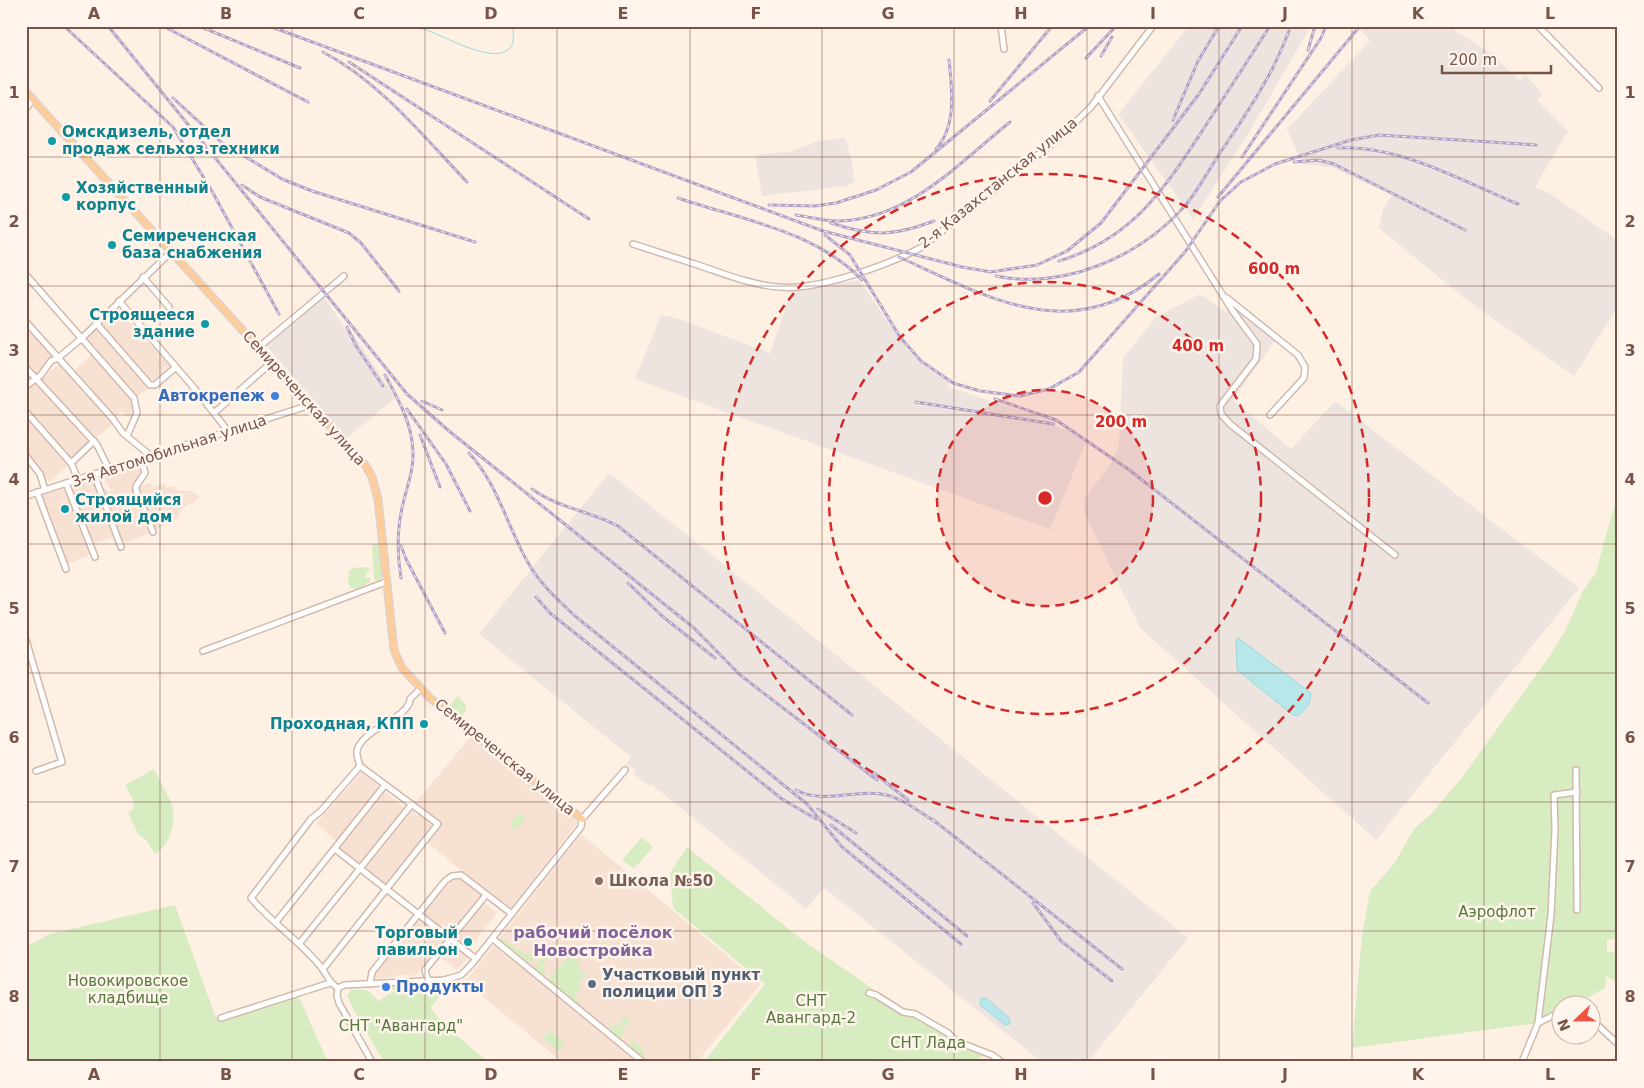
<svg xmlns="http://www.w3.org/2000/svg" width="1644" height="1088" viewBox="0 0 1644 1088" font-family="'DejaVu Sans',sans-serif">
<rect width="100%" height="100%" fill="#fef1e4"/>
<g fill="#f6e1d2">
<polygon points="118,309 172,368 152,384 99,325"/>
<polygon points="26,327 54,358 35,376 26,367"/>
<polygon points="96,330 148,388 137,397 86,339"/>
<polygon points="91,355 132,401 135,412 130,418 122,411 114,417 74,371"/>
<polygon points="59,364 113,424 94,440 40,381"/>
<polygon points="36,383 88,442 70,460 26,410 26,392"/>
<polygon points="26,417 68,465 49,482 26,455"/>
<polygon points="140,464 143,474 132,486 150,533 127,542 121,541 99,490 105,488 109,492 111,490 103,478 105,474"/>
<polygon points="93,478 113,531 112,537 92,544 71,490 73,484"/>
<polygon points="150,483 153,487 164,483 167,488 171,486 179,491 191,491 199,497 194,502 184,506 178,518 155,530 138,491 138,487"/>
<polygon points="63,488 66,488 90,555 67,564 42,497 43,495"/>
<polygon points="473,734 578,822 510,911 428,843 442,826 415,803"/>
<polygon points="361,772 380,787 337,841 316,824"/>
<polygon points="385,792 405,808 358,865 338,850"/>
<polygon points="412,811 417,815 419,813 434,826 385,886 366,868"/>
<polygon points="581,834 761,984 697,1062 562,1062 465,982"/>
<polygon points="456,876 482,896 449,935 423,914"/>
<polygon points="483,902 497,913 468,950 454,940"/>
<polygon points="419,917 446,938 415,976 397,975 394,977 376,978 374,975 407,935"/>
<polygon points="451,943 468,957 457,970 440,957"/>
</g>
<g fill="#ede4df">
<polygon points="1189,26 1301,26 1308,31 1247,136 1193,219 1118,114"/>
<polygon points="1358,26 1456,26 1454,30 1488,51 1519,80 1525,75 1543,94 1537,100 1568,131 1535,187 1552,195 1618,241 1618,307 1574,376 1463,297 1379,228 1383,210 1392,195 1331,167 1302,164 1287,129 1370,41"/>
<polygon points="845,138 850,154 855,182 846,186 762,196 755,155 793,151 818,141"/>
<polygon points="859,280 908,350 924,366 949,383 948,387 1056,422 1055,426 1069,431 1086,442 1050,529 635,379 661,315 676,318 770,353 791,291"/>
<polygon points="1200,294 1226,312 1228,310 1231,312 1234,308 1275,341 1233,400 1291,449 1335,401 1579,588 1376,840 1140,628 1085,514 1084,499 1110,465 1119,445 1123,358 1155,318"/>
<polygon points="323,296 349,334 353,334 395,398 347,438 266,345"/>
<polygon points="608,474 611,474 1188,938 1088,1062 1042,1062 824,888 806,909 651,784 649,786 638,778 634,773 635,770 626,764 631,757 479,634"/>
</g>
<g fill="#d8ecc1">
<polygon points="1618,503 1618,938 1607,940 1607,953 1618,950 1618,983 1606,976 1605,988 1576,1005 1562,1006 1561,1011 1538,1023 1352,1048 1362,936 1370,891 1394,864 1414,829 1433,812 1463,776 1549,657 1565,631 1583,591 1596,572 1613,510"/>
<polygon points="375,544 380,546 383,576 378,582 374,579 372,546"/>
<polygon points="368,567 370,572 366,573 366,578 370,578 370,582 357,590 351,588 348,583 349,571 354,568"/>
<polygon points="458,696 466,706 466,711 459,718 447,708"/>
<path d="M 154,769 C 160,781 167,793 172,805 C 177,821 169,848 155,854 L 146,840 L 138,834 L 128,813 L 133,809 L 134,802 L 125,785 Z"/>
<polygon points="519,812 526,818 515,830 509,825"/>
<polygon points="642,837 653,847 634,869 622,860"/>
<polygon points="687,847 805,942 920,1021 923,1018 985,1054 975,1062 704,1062 765,984 673,908 670,873"/>
<polygon points="175,905 216,1018 231,1013 233,1017 298,995 328,1062 26,1062 26,947 49,934"/>
<polygon points="500,937 525,954 532,954 538,949 539,951 534,960 527,963 500,942"/>
<polygon points="550,948 555,951 542,965 546,972 542,975 535,969 535,965 540,960 541,954"/>
<path d="M 572,952 L 575,953 L 581,970 L 587,975 L 579,981 L 580,989 L 574,995 L 579,1000 L 577,1003 L 573,1002 L 549,980 C 554,968 567,962 572,952 Z"/>
<path d="M 451,983 L 430,1008 L 447,1027 L 488,1062 L 384,1062 L 353,1009 L 347,995 L 351,990 C 366,989 369,989 378,1001 L 394,991 L 392,987 Z"/>
<polygon points="625,1017 629,1018 630,1022 622,1028 624,1032 620,1040 608,1028 613,1025 620,1026 622,1019"/>
<polygon points="550,1030 565,1043 559,1051 543,1038"/>
<path d="M 632,1041 L 635,1041 L 644,1051 L 644,1056 C 638,1056 631,1051 628,1045 Z"/>
</g>
<g fill="#b7e7e9" stroke="#9dd9db">
<path d="M 1238,638 L 1311,693 C 1311,703 1306,710 1298,716 L 1293,715 L 1237,670 L 1236,640 Z"/>
<polygon points="981,998 986,998 1009,1018 1010,1024 1005,1025 980,1005"/>
</g>
<g fill="none" stroke-linecap="round" stroke-linejoin="round">
<path stroke="#9dd9db" stroke-width="1" d="M 385,26 C 397,30 410,26 423,29 C 440,33 499,70 512,45 C 514,41 513,32 513,26"/>
<defs>
<g id="minor">
<polyline points="1001,26 1004,49"/>
<polyline points="1538,26 1599,88"/>
<polyline points="1098,96 1232,310 1257,344 1256,359 1220,406 1221,414 1230,424 1395,555"/>
<polyline points="26,109 33,99"/>
<path d="M 633,244 C 655,251 677,258 698,265 C 725,274 751,285 779,287 C 817,291 888,265 922,247 L 1059,138 L 1091,107 L 1153,26"/>
<polyline points="26,275 134,398 137,413 127,436"/>
<polyline points="143,277 169,307"/>
<polyline points="1227,298 1298,355 1305,367 1304,378 1270,415"/>
<polyline points="119,301 195,389 228,431"/>
<polyline points="26,322 113,419 123,433 151,456"/>
<polyline points="96,323 150,385 155,385 176,367"/>
<polyline points="259,347 344,276"/>
<polyline points="26,368 97,445 109,469"/>
<polyline points="26,386 41,375 51,361 58,358 82,338 172,251"/>
<polyline points="26,412 71,463 78,479"/>
<polyline points="214,413 272,362"/>
<polyline points="26,456 40,474 45,490"/>
<polyline points="141,459 145,473 136,486 136,490 153,532"/>
<polyline points="71,463 94,441"/>
<polyline points="94,474 121,547"/>
<polyline points="66,483 95,557"/>
<polyline points="37,492 66,569"/>
<polyline points="26,496 310,405"/>
<polyline points="26,640 62,762 36,771"/>
<polyline points="203,651 386,582"/>
<path d="M 360,766 C 359,762 356,756 357,751 C 361,729 410,718 410,699 L 420,689"/>
<polyline points="1576,770 1577,910"/>
<polyline points="335,849 476,959"/>
<polyline points="276,922 385,785"/>
<polyline points="493,939 643,1062"/>
<polyline points="299,944 412,804"/>
<polyline points="323,969 438,824 360,766"/>
<polyline points="428,981 425,970 486,895"/>
<polyline points="370,984 372,972 445,881 452,876 461,875 512,914"/>
<path d="M 338,988 C 328,982 328,976 321,967 C 301,942 272,923 251,898 L 311,819 L 321,811 L 360,766"/>
<polyline points="869,993 876,995 903,1012 915,1014 948,1033 956,1041 992,1055 1002,1062"/>
<polyline points="221,1018 330,983"/>
<polyline points="1592,1020 1618,1044"/>
<polyline points="1538,1023 1551,915 1555,830 1554,795 1577,792"/>
<polyline points="372,1062 339,1003 337,996 338,988 344,985 444,980 461,975 471,965 581,827 582,819 625,770"/>
<polyline points="1522,1062 1538,1023 1562,1011"/>
</g>
<polyline id="major" points="26,92 366,466 372,477 378,499 394,650 402,668 430,698 582,819"/>
</defs>
<use href="#minor" stroke="#d2b9ac" stroke-width="8"/>
<use href="#major" stroke="#dcd2cf" stroke-width="9"/>
<use href="#minor" stroke="#fff" stroke-width="5"/>
<use href="#major" stroke="#ffcd9a" stroke-width="6"/>
<defs>
<g id="rail">
<polyline points="64,26 173,127 213,193 279,314"/>
<polyline points="108,26 407,394 449,431 694,628 740,675 877,780"/>
<polyline points="163,26 308,102"/>
<polyline points="199,26 300,68"/>
<polyline points="269,26 823,231 962,267 991,272 1037,265 1067,251 1101,223 1199,94 1242,26"/>
<polyline points="1308,50 1315,26"/>
<path d="M 323,52 C 380,82 423,136 467,182"/>
<polyline points="1101,56 1112,37"/>
<polyline points="1086,58 1116,26"/>
<polyline points="349,62 589,219"/>
<polyline points="173,98 221,142 282,179 312,191 475,242"/>
<polyline points="990,101 1052,26"/>
<polyline points="1173,120 1198,61 1219,26"/>
<path d="M 1338,148 C 1398,144 1464,182 1518,204"/>
<path d="M 936,149 C 957,126 952,89 949,60"/>
<polyline points="1242,157 1321,38 1326,26"/>
<polyline points="1294,162 1318,160 1334,164 1465,230"/>
<polyline points="242,185 260,197 349,233 361,243 399,291"/>
<polyline points="1218,197 1360,26"/>
<path d="M 678,198 C 739,219 816,231 862,280"/>
<polyline points="769,205 815,206 836,203 876,190 911,172 1089,26"/>
<path d="M 796,215 C 810,217 824,221 838,221 C 908,220 959,163 1010,122"/>
<path d="M 831,223 C 873,237 894,236 934,221"/>
<polyline points="825,235 850,255 900,337 921,361 953,383 980,391 1020,396 1049,389 1079,372 1185,252 1220,201 1241,182 1275,164 1351,140 1379,135 1536,145"/>
<path d="M 899,257 C 987,297 1071,347 1159,274"/>
<path d="M 1059,261 C 1135,238 1167,185 1208,122 C 1229,90 1249,58 1270,26"/>
<path d="M 996,276 C 1064,290 1139,257 1184,207 C 1197,192 1207,173 1218,156 C 1234,132 1251,108 1265,82 C 1275,66 1282,48 1289,31"/>
<polyline points="347,327 356,346 383,386"/>
<path d="M 385,375 C 398,399 412,423 413,451 C 414,470 407,486 403,504 C 397,528 397,554 401,578"/>
<polyline points="995,399 1056,420 1128,469 1428,703"/>
<polyline points="422,401 442,410"/>
<polyline points="916,402 1053,424"/>
<polyline points="407,409 446,464 470,511"/>
<polyline points="420,435 440,487"/>
<path d="M 469,453 C 497,483 507,525 527,561 C 539,583 557,599 575,616 L 807,804 L 842,847 L 961,944"/>
<path d="M 532,489 C 558,508 590,511 618,526 L 852,715"/>
<polyline points="401,546 406,559 445,633"/>
<polyline points="628,583 662,616 715,658"/>
<polyline points="536,597 550,613 782,799 816,819"/>
<polyline points="873,772 908,800"/>
<path d="M 796,790 C 823,805 857,788 887,795 C 905,800 921,813 937,823"/>
<polyline points="818,809 856,833"/>
<polyline points="932,819 1122,969"/>
<polyline points="831,825 967,936"/>
<polyline points="1033,903 1061,941 1112,981"/>
</g>
</defs>
<use href="#rail" stroke="#b2a2c8" stroke-width="3"/>
<use href="#rail" stroke="#fff5ec" stroke-width="1" stroke-dasharray="4" stroke-linecap="butt"/>
</g>
<path fill="none" stroke="#785348" stroke-width="1" stroke-opacity="0.55" d="M 160,26 L 160,1062M 292,26 L 292,1062M 425,26 L 425,1062M 557,26 L 557,1062M 690,26 L 690,1062M 822,26 L 822,1062M 954,26 L 954,1062M 1087,26 L 1087,1062M 1219,26 L 1219,1062M 1352,26 L 1352,1062M 1484,26 L 1484,1062M 26,157 L 1618,157M 26,286 L 1618,286M 26,415 L 1618,415M 26,544 L 1618,544M 26,673 L 1618,673M 26,802 L 1618,802M 26,931 L 1618,931"/>
<circle cx="1045" cy="498" r="108" fill="#d62828" fill-opacity=".12"/>
<g fill="none" stroke="#d62828" stroke-width="2.5" stroke-dasharray="9 6">
<circle cx="1045" cy="498" r="108"/>
<circle cx="1045" cy="498" r="216"/>
<circle cx="1045" cy="498" r="324"/>
</g>
<g fill="#0f9aa8" stroke="#fff5ec" stroke-width="2">
<circle cx="52" cy="141" r="5"/>
<circle cx="66" cy="197" r="5"/>
<circle cx="112" cy="245" r="5"/>
<circle cx="205" cy="324" r="5"/>
<circle cx="65" cy="509" r="5"/>
<circle cx="424" cy="724" r="5"/>
<circle cx="468" cy="942" r="5"/>
</g>
<g fill="#3f7fe0" stroke="#fff5ec" stroke-width="2">
<circle cx="275" cy="396" r="5"/>
<circle cx="386" cy="987" r="5"/>
</g>
<circle fill="#8d6e63" stroke="#fff5ec" stroke-width="2" cx="599" cy="881" r="5"/>
<circle fill="#5c6f8a" stroke="#fff5ec" stroke-width="2" cx="592" cy="984" r="5"/>
<g text-anchor="middle" dominant-baseline="central" stroke-width="5" stroke-linejoin="round" paint-order="stroke">
<g font-size="15" font-weight="bold" fill="#0d838f" stroke="#fff5ec" text-anchor="start">
<text x="62" y="132">Омскдизель, отдел<tspan x="62" dy="17">продаж сельхоз.техники</tspan></text>
<text x="76" y="188">Хозяйственный<tspan x="76" dy="17">корпус</tspan></text>
<text x="122" y="236">Семиреченская<tspan x="122" dy="17">база снабжения</tspan></text>
<text x="195" y="315" text-anchor="end">Строящееся<tspan x="195" dy="17">здание</tspan></text>
<text x="75" y="500">Строящийся<tspan x="75" dy="17">жилой дом</tspan></text>
<text x="414" y="724" text-anchor="end">Проходная, КПП</text>
<text x="458" y="933" text-anchor="end">Торговый<tspan x="458" dy="17">павильон</tspan></text>
</g>
<g font-size="15" fill="#785348" stroke="#fff5ec">
<text transform="translate(998 183) rotate(-39)">2-я Казахстанская улица</text>
<text transform="translate(304 398) rotate(48)">Семиреченская улица</text>
<text transform="translate(169 451) rotate(-18)">3-я Автомобильная улица</text>
<text transform="translate(505 757) rotate(39)">Семиреченская улица</text>
</g>
<g font-size="15" font-weight="bold" fill="#366cbe" stroke="#fff5ec" text-anchor="end">
<text x="265" y="396">Автокрепеж</text>
<text x="396" y="987" text-anchor="start">Продукты</text>
</g>
<g font-size="15" font-weight="bold" fill="#785e54" stroke="#fff5ec" text-anchor="start">
<text x="609" y="881">Школа №50</text>
</g>
<g font-size="15" fill="#55793c" stroke="#fff5ec">
<text x="1497" y="912">Аэрофлот</text>
<text x="128" y="981">Новокировское<tspan x="128" dy="17">кладбище</tspan></text>
<text x="811" y="1001">СНТ<tspan x="811" dy="17">Авангард-2</tspan></text>
<text x="401" y="1026">СНТ "Авангард"</text>
<text x="928" y="1043">СНТ Лада</text>
</g>
<g font-size="15" font-weight="bold" fill="#4e5e75" stroke="#fff5ec" text-anchor="start">
<text x="602" y="975">Участковый пункт<tspan x="602" dy="17">полиции ОП 3</tspan></text>
</g>
<g font-size="16" font-weight="bold" fill="#82639c" stroke="#fff5ec">
<text x="593" y="932">рабочий посёлок<tspan x="593" dy="18">Новостройка</tspan></text>
</g>
</g>
<circle cx="1045" cy="498" r="8" fill="#d62828" stroke="#fff5ec" stroke-width="2.5"/>
<g font-size="15" text-anchor="middle" font-weight="bold" fill="#d62828" stroke="#fff5ec" stroke-width="5" stroke-linejoin="round" paint-order="stroke">
<text x="1274" y="274">600 m</text>
<text x="1198" y="351">400 m</text>
<text x="1121" y="427">200 m</text>
</g>
<rect width="1644" height="1088" fill="none" stroke="#fff5ec" stroke-width="55"/>
<g transform="translate(1576 1020) rotate(248)"><circle r="24" fill="#fff5ec" stroke="#c9b4aa"/>
<path d="M0-4L9 19L0 12L-9 19Z" fill="#ef5442"/>
<text y="-8" font-size="14" font-weight="bold" text-anchor="middle" fill="#785348">N</text>
</g>
<path d="M1442 65v8h109v-8" fill="none" stroke="#785348" stroke-width="2.5"/>
<text x="1449" y="65" font-size="15" fill="#785348" stroke="#fff5ec" stroke-width="4" paint-order="stroke">200 m</text>
<rect x="28" y="28" width="1588" height="1032" fill="none" stroke="#785348" stroke-width="2"/>
<g font-size="16" text-anchor="middle" font-weight="bold" fill="#785348">
<text x="94" y="19">A</text>
<text x="226" y="19">B</text>
<text x="359" y="19">C</text>
<text x="491" y="19">D</text>
<text x="623" y="19">E</text>
<text x="756" y="19">F</text>
<text x="888" y="19">G</text>
<text x="1021" y="19">H</text>
<text x="1153" y="19">I</text>
<text x="1285" y="19">J</text>
<text x="1418" y="19">K</text>
<text x="1550" y="19">L</text>
<text x="14" y="98">1</text>
<text x="1630" y="98">1</text>
<text x="14" y="227">2</text>
<text x="1630" y="227">2</text>
<text x="14" y="356">3</text>
<text x="1630" y="356">3</text>
<text x="14" y="485">4</text>
<text x="1630" y="485">4</text>
<text x="14" y="614">5</text>
<text x="1630" y="614">5</text>
<text x="14" y="743">6</text>
<text x="1630" y="743">6</text>
<text x="14" y="872">7</text>
<text x="1630" y="872">7</text>
<text x="14" y="1002">8</text>
<text x="1630" y="1002">8</text>
<text x="94" y="1080">A</text>
<text x="226" y="1080">B</text>
<text x="359" y="1080">C</text>
<text x="491" y="1080">D</text>
<text x="623" y="1080">E</text>
<text x="756" y="1080">F</text>
<text x="888" y="1080">G</text>
<text x="1021" y="1080">H</text>
<text x="1153" y="1080">I</text>
<text x="1285" y="1080">J</text>
<text x="1418" y="1080">K</text>
<text x="1550" y="1080">L</text>
</g>
</svg>
